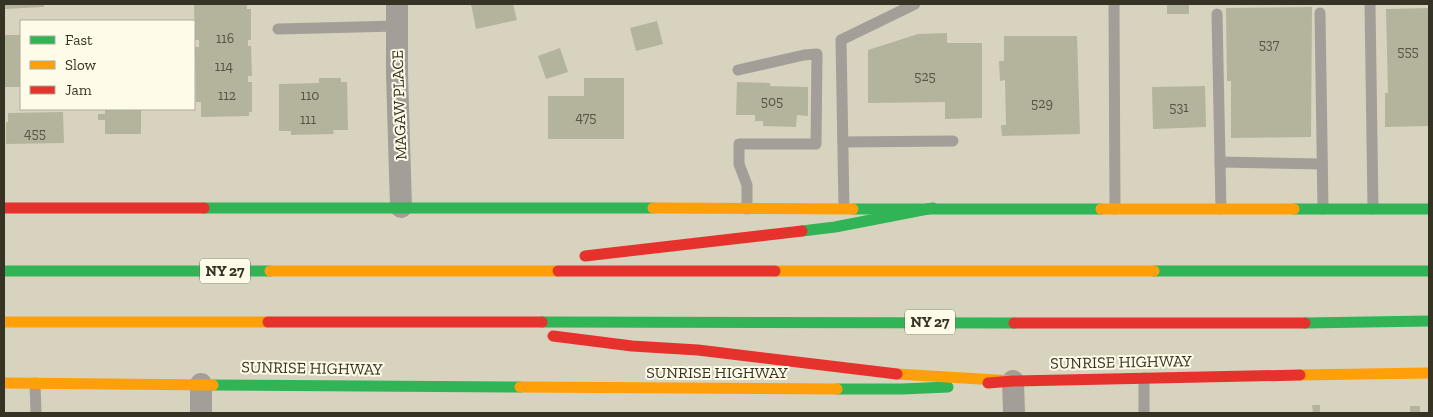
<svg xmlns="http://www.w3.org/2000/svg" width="1433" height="417" viewBox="0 0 1433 417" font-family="'Zilla Slab',serif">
<rect width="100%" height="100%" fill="#d8d3be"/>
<g fill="#b3b49b">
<polygon points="4,4 44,4 44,7 4,9"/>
<polygon points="194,4 247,4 247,9 251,9 251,40 248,40 248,46 251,46 252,76 248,76 248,82 252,82 252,112 249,112 249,116 201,117 201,102 196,102 195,47 199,47 199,40 195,40"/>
<polygon points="471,4 513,4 517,20 476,29"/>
<rect x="1167" y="4" width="22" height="10"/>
<polygon points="1312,7 1311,137 1231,138 1231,81 1227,81 1226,8"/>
<polygon points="1429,8 1429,126 1385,127 1385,93 1388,93 1386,9"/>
<polygon points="657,21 663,44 636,51 630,28"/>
<polygon points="947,33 947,43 982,43 982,118 945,119 945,102 868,103 868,50 918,34"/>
<rect x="4" y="35" width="17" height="52"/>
<polygon points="1004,36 1077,36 1080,134 1002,136 1001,125 1006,125 1005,80 1000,81 999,61 1004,61"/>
<polygon points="560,48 568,72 546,79 538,56"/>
<polygon points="319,78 341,78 341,82 347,82 348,130 333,130 334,134 291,135 291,131 279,131 279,84 319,83"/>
<polygon points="584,78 624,78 624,139 548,139 548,96 584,96"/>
<polygon points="737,82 770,83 770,86 808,87 808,116 797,115 796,127 763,126 763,121 755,121 755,115 736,115"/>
<polygon points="1205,86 1206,127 1153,129 1152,87"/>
<polygon points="105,109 141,109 141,134 105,134 105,120 98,120 98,114 105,114"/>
<polygon points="63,112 64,143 6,144 6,122 8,122 8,113"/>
<polygon points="1312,405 1320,405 1320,413 1313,413"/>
<rect x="1410" y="406" width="10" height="7"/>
</g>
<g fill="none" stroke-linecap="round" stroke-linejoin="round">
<g stroke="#a49e99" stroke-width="11">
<polyline points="1114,4 1115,209"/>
<polyline points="1370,4 1373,209"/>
<polyline points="1320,13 1323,209"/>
<polyline points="1217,14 1221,209"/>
<polyline points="278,29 397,26"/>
<polyline points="738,70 804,55 817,54 816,144 739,144 739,164 747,185 747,209"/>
<polyline points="843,142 953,141"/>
<polyline points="1220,162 1322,164"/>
<polyline points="844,208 841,40 915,4"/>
<polyline points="35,383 36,413"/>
<polyline points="1144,413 1144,378"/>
</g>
<g stroke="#a49e99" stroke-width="22">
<polyline points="397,4 397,74 401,207"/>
<polyline points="1013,381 1014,413"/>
<polyline points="201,384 201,413"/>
</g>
<g stroke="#30b455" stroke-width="11">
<polyline points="204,208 653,208"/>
<polyline points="853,209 1101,209"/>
<polyline points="1294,209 1429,209"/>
<polyline points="802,231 835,227 933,208"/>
<polyline points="4,271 270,271"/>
<polyline points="1154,271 1429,271"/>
<polyline points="542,322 1014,323"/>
<polyline points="1305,323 1429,321"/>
<polyline points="213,385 520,387"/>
<polyline points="837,389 902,389 948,387"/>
</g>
<g stroke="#ff9f0a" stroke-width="11">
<polyline points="653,208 853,209"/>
<polyline points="1101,209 1294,209"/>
<polyline points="270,271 558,271"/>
<polyline points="775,271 1154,271"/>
<polyline points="4,322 268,322"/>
<polyline points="897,374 1013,381"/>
<polyline points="1300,375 1429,373"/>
<polyline points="4,383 213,385"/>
<polyline points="520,387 837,389"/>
</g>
<g stroke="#e5322d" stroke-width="11">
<polyline points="4,208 204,208"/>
<polyline points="585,256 802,231"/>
<polyline points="558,271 775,271"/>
<polyline points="268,322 542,322"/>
<polyline points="1014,323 1305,323"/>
<polyline points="553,336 632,346 698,350 897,374"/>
<polyline points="988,383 1013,381 1300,375"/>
</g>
</g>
<g text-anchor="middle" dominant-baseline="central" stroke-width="4" stroke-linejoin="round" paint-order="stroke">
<g font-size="14" fill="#555342">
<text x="225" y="38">116</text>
<text x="1269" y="44">537</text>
<text x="1408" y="51">555</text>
<text x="224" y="66">114</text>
<text x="925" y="76">525</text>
<text x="227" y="95">112</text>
<text x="310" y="95">110</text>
<text x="772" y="101">505</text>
<text x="1042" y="103">529</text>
<text x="1179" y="107">531</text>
<text x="586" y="117">475</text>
<text x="308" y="119">111</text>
<text x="35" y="133">455</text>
</g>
<g fill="#fefbe8" stroke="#726f5f" stroke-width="1">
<rect x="200" y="258.5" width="50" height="25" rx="4"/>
<rect x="905" y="309.5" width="50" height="25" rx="4"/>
</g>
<g font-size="15" font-weight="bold" fill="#363324">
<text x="225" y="271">NY 27</text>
<text x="930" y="322">NY 27</text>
</g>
<g font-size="16" fill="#363324" stroke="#fefbe8">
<text transform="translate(399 105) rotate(-92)">MAGAW PLACE</text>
<text transform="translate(1121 362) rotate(-1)">SUNRISE HIGHWAY</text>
<text transform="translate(312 368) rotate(1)">SUNRISE HIGHWAY</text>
<text x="717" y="372">SUNRISE HIGHWAY</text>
</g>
</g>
<rect width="1433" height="417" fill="none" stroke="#363324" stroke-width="10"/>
<rect x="20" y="20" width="175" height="90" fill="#fefbe8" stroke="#aeab9a"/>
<rect x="30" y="36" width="25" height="8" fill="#30b455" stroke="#aeab9a"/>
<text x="65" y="45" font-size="15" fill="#363324">Fast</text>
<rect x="30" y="61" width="25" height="8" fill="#ff9f0a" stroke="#aeab9a"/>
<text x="65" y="70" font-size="15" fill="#363324">Slow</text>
<rect x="30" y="86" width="25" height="8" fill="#e5322d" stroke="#aeab9a"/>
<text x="65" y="95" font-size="15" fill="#363324">Jam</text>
</svg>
